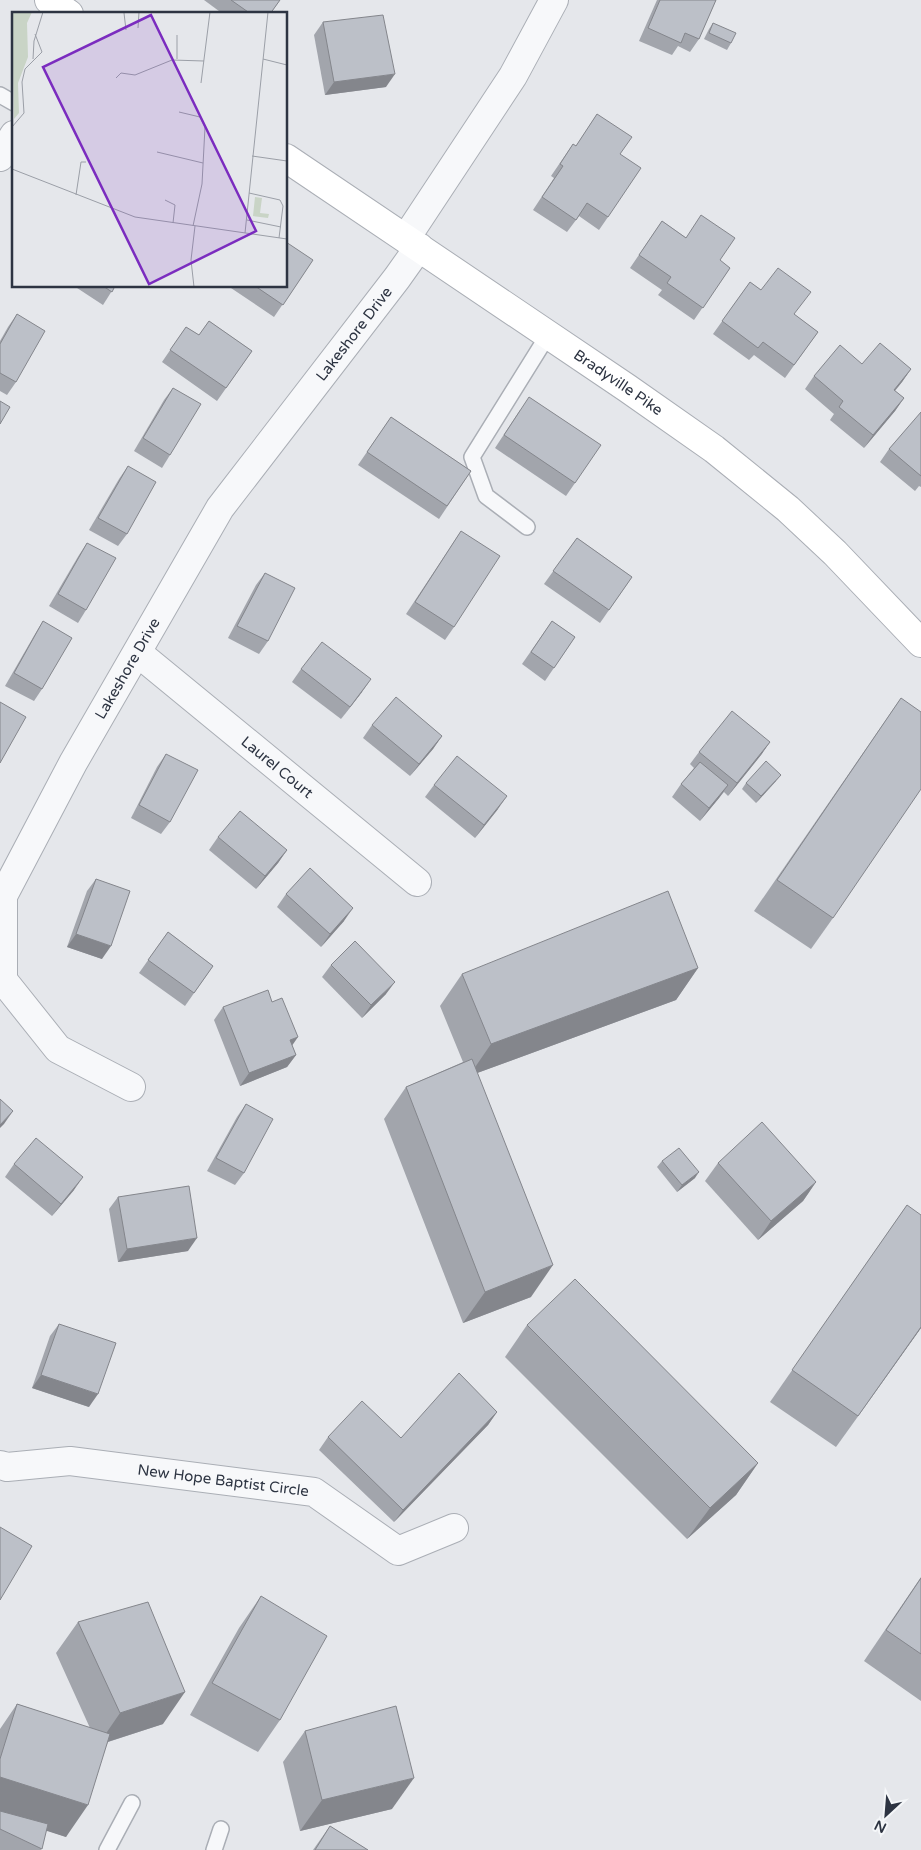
<svg xmlns="http://www.w3.org/2000/svg" width="921" height="1850" viewBox="0 0 921 1850" font-family="'Varela Round',sans-serif">
<rect width="100%" height="100%" fill="#e5e7eb"/>
<g fill="none" stroke-linecap="round" stroke-linejoin="round">
<defs>
<g id="lane">
<polyline points="0,95 14,103"/>
<polyline points="527,527 486,496 472,457 548,335"/>
<polyline points="107,1850 132,1803"/>
<polyline points="214,1850 221,1829"/>
</g>
<g id="street">
<polyline points="0,157 14,135"/>
<polyline points="406,238 513,76 554,0"/>
<path id="s1" d="M 138,653 L 417,882"/>
<path id="s2" d="M 131,1087 L 58,1049 L 3,980 L 3,896 L 73,763 L 220,508 L 397,278 L 419,247"/>
<path id="s3" d="M 0,1465 L 7,1467 L 70,1461 L 314,1492 L 398,1551 L 454,1528"/>
</g>
<g id="secondary">
<polyline points="49,0 69,14"/>
<path id="s4" d="M 286,158 L 627,388 L 714,449 L 788,509 L 835,553 L 921,643"/>
</g>
</defs>
<use href="#lane" stroke="#aaaeb5" stroke-width="18"/>
<use href="#street" stroke="#aaaeb5" stroke-width="30"/>
<use href="#secondary" stroke="#aaaeb5" stroke-width="30"/>
<use href="#lane" stroke="#f7f8fa" stroke-width="15"/>
<use href="#street" stroke="#f7f8fa" stroke-width="28"/>
<use href="#secondary" stroke="#fff" stroke-width="28"/>
</g>
<g fill="#a2a5ac">
<polygon points="204,0 280,0 270,14 223,14"/>
<polygon points="657,0 716,0 699,39 690,52 678,46 672,55 639,41"/>
<polygon points="323,22 386,87 325,95 314,35"/>
<polygon points="713,23 731,43 727,50 704,39 709,29"/>
<polygon points="597,114 620,154 608,217 599,230 579,216 567,232 533,210 554,178 551,176 564,157 573,144 576,146"/>
<polygon points="662,221 730,268 694,320 658,295 662,290 630,268"/>
<polygon points="313,260 274,317 228,286 286,286"/>
<polygon points="750,282 818,332 785,378 754,355 749,360 713,334"/>
<polygon points="74,286 115,286 103,305"/>
<polygon points="17,314 16,382 7,395 0,391 0,341 8,327"/>
<polygon points="209,321 252,351 217,401 162,362 186,327 199,335"/>
<polygon points="862,364 911,369 902,382 895,391 904,398 895,411 864,448 830,420 834,414 805,389 814,376"/>
<polygon points="173,388 170,455 162,468 134,451 164,400"/>
<polygon points="520,410 575,483 566,496 495,448"/>
<polygon points="921,413 921,487 919,486 915,491 880,462 889,449"/>
<polygon points="391,417 471,471 439,519 358,465"/>
<polygon points="128,466 127,534 118,546 89,530 119,479"/>
<polygon points="461,531 454,627 445,640 406,614"/>
<polygon points="577,538 632,577 600,623 544,584"/>
<polygon points="87,543 86,610 78,623 49,606 79,555"/>
<polygon points="265,573 268,641 259,654 228,638 256,585"/>
<polygon points="43,621 42,689 34,701 5,686 35,634"/>
<polygon points="552,621 575,637 545,681 522,664"/>
<polygon points="301,669 362,692 341,719 292,682"/>
<polygon points="901,698 833,918 811,949 754,911"/>
<polygon points="372,725 442,736 433,749 410,776 363,738"/>
<polygon points="770,742 761,755 728,796 724,792 700,821 672,797 681,784 694,768 690,764 699,752"/>
<polygon points="166,754 170,822 161,834 131,818 157,767"/>
<polygon points="776,781 756,803 742,789 746,783"/>
<polygon points="434,785 498,809 475,838 425,797"/>
<polygon points="218,837 287,850 278,863 256,889 209,850"/>
<polygon points="96,879 102,959 67,947 87,891"/>
<polygon points="286,894 344,921 321,947 277,907"/>
<polygon points="168,932 213,966 185,1006 139,973"/>
<polygon points="331,965 386,994 362,1018 322,977"/>
<polygon points="698,968 676,1000 477,1073 531,1297 463,1323 384,1119 406,1087 463,1062 440,1006 462,974"/>
<polygon points="272,1002 296,1055 287,1067 240,1086 214,1020 223,1007"/>
<polygon points="246,1104 244,1173 235,1185 207,1171 237,1117"/>
<polygon points="662,1161 695,1178 677,1192 657,1167"/>
<polygon points="718,1163 816,1182 803,1201 758,1240 705,1181"/>
<polygon points="14,1164 74,1190 52,1216 5,1177"/>
<polygon points="118,1197 188,1251 118,1262 109,1209"/>
<polygon points="907,1205 921,1328 836,1447 770,1402"/>
<polygon points="59,1324 89,1407 32,1388 50,1336"/>
<polygon points="527,1325 758,1463 736,1495 687,1539 505,1357"/>
<polygon points="497,1412 488,1425 394,1522 319,1450 328,1437 401,1438"/>
<polygon points="921,1577 921,1701 864,1661"/>
<polygon points="261,1596 280,1720 258,1752 190,1715 239,1628"/>
<polygon points="78,1622 163,1724 108,1742 66,1837 46,1830 41,1850 0,1850 0,1729 17,1704 90,1728 56,1653"/>
<polygon points="305,1731 392,1809 300,1831 283,1762"/>
<polygon points="330,1826 368,1850 313,1850"/>
</g>
<g fill="#84868c">
<polygon points="395,74 386,87 325,95 334,82"/>
<polygon points="911,369 902,382 885,402 894,390"/>
<polygon points="904,398 895,411 864,448 873,435"/>
<polygon points="371,679 362,692 341,719"/>
<polygon points="442,736 433,749 410,776 419,764"/>
<polygon points="770,742 761,755 728,796 737,783"/>
<polygon points="781,775 776,781 756,803 761,796"/>
<polygon points="728,785 719,798 700,821 709,808"/>
<polygon points="507,796 498,809 475,838 484,825"/>
<polygon points="287,850 278,863 256,889 265,876"/>
<polygon points="353,908 344,921 321,947 330,934"/>
<polygon points="76,934 111,946 102,959 67,947"/>
<polygon points="698,968 676,1000 469,1076 491,1044"/>
<polygon points="395,982 386,994 362,1018 371,1005"/>
<polygon points="298,1037 289,1050 290,1040"/>
<polygon points="296,1055 287,1067 240,1086 249,1073"/>
<polygon points="13,1111 4,1124 0,1128 0,1125"/>
<polygon points="699,1172 695,1178 677,1192 682,1185"/>
<polygon points="83,1177 74,1190 52,1216 61,1204"/>
<polygon points="816,1182 803,1201 758,1240 771,1221"/>
<polygon points="197,1238 188,1251 118,1262 127,1249"/>
<polygon points="553,1265 531,1297 463,1323 485,1292"/>
<polygon points="921,1327 921,1328 836,1447 858,1416"/>
<polygon points="41,1375 98,1394 89,1407 32,1388"/>
<polygon points="497,1412 488,1425 394,1522 403,1510"/>
<polygon points="758,1463 736,1495 687,1539 710,1508"/>
<polygon points="185,1692 163,1724 98,1745 120,1713"/>
<polygon points="0,1777 88,1805 66,1837 0,1816"/>
<polygon points="414,1778 392,1809 300,1831 322,1800"/>
</g>
<g fill="#bcc0c8" stroke="#84868c">
<polygon points="231,0 280,0 270,14 251,14"/>
<polygon points="660,0 716,0 699,39 685,33 681,43 648,28"/>
<polygon points="383,15 395,74 334,82 323,22"/>
<polygon points="713,23 736,33 731,43 709,33"/>
<polygon points="597,114 632,137 620,154 641,168 608,217 587,203 576,220 542,197 563,166 560,164 573,144 576,146"/>
<polygon points="701,215 735,238 720,260 730,268 703,308 667,283 671,277 639,255 662,221 686,238"/>
<polygon points="286,242 313,260 283,305 255,286 286,286"/>
<polygon points="778,268 811,292 794,314 818,332 794,365 763,342 758,348 722,321 750,282 761,290"/>
<polygon points="103,286 115,286 112,292"/>
<polygon points="17,314 45,331 16,382 0,373 0,344"/>
<polygon points="209,321 252,351 226,388 170,350 186,327 199,335"/>
<polygon points="880,343 911,369 894,390 904,398 873,435 839,407 843,401 814,376 840,345 862,364"/>
<polygon points="173,388 201,404 170,455 143,438"/>
<polygon points="529,397 601,445 575,483 504,435"/>
<polygon points="0,401 10,407 0,424"/>
<polygon points="921,412 921,476 889,449"/>
<polygon points="391,417 471,471 447,506 367,452"/>
<polygon points="128,466 156,482 127,534 98,518"/>
<polygon points="461,531 500,556 454,627 415,602"/>
<polygon points="577,538 632,577 609,610 553,571"/>
<polygon points="87,543 116,558 86,610 58,594"/>
<polygon points="265,573 295,588 268,641 237,626"/>
<polygon points="43,621 72,638 42,689 14,673"/>
<polygon points="552,621 575,637 554,668 531,652"/>
<polygon points="322,642 371,679 350,707 301,669"/>
<polygon points="396,697 442,736 419,764 372,725"/>
<polygon points="901,698 921,712 921,789 833,918 777,880"/>
<polygon points="0,702 26,717 0,763"/>
<polygon points="732,711 770,742 737,783 699,752"/>
<polygon points="166,754 198,770 170,822 139,805"/>
<polygon points="457,756 507,796 484,825 434,785"/>
<polygon points="766,761 781,775 761,796 746,783"/>
<polygon points="700,762 728,785 709,808 681,784"/>
<polygon points="240,811 287,850 265,876 218,837"/>
<polygon points="310,868 353,908 330,934 286,894"/>
<polygon points="96,879 130,891 111,946 76,934"/>
<polygon points="668,891 698,968 491,1044 462,974"/>
<polygon points="168,932 213,966 194,993 148,960"/>
<polygon points="355,941 395,982 371,1005 331,965"/>
<polygon points="268,990 272,1002 282,998 298,1037 290,1040 296,1055 249,1073 223,1007"/>
<polygon points="472,1059 553,1265 485,1292 406,1087"/>
<polygon points="0,1099 13,1111 0,1125"/>
<polygon points="246,1104 273,1119 244,1173 216,1158"/>
<polygon points="762,1122 816,1182 771,1221 718,1163"/>
<polygon points="36,1138 83,1177 61,1204 14,1164"/>
<polygon points="679,1148 699,1172 682,1185 662,1161"/>
<polygon points="189,1186 197,1238 127,1249 118,1197"/>
<polygon points="907,1205 921,1215 921,1327 858,1416 792,1370"/>
<polygon points="575,1279 758,1463 710,1508 527,1325"/>
<polygon points="59,1324 116,1343 98,1394 41,1375"/>
<polygon points="459,1373 497,1412 403,1510 328,1437 362,1401 401,1438"/>
<polygon points="0,1527 32,1546 0,1600"/>
<polygon points="921,1578 921,1654 886,1630"/>
<polygon points="261,1596 327,1636 280,1720 212,1683"/>
<polygon points="148,1602 185,1692 120,1713 78,1622"/>
<polygon points="17,1704 110,1734 88,1805 0,1777 0,1759"/>
<polygon points="396,1706 414,1778 322,1800 305,1731"/>
<polygon points="0,1811 48,1824 42,1849 0,1829"/>
<polygon points="330,1826 368,1850 315,1850"/>
</g>
<g text-anchor="middle" dominant-baseline="central" stroke-width="4" stroke-linejoin="round" paint-order="stroke">
<g font-size="15" fill="#2d3442" stroke="#f4f6f8">
<text stroke="none"><textPath href="#s2" startOffset="919">Lakeshore Drive</textPath></text>
<text stroke="none"><textPath href="#s4" startOffset="401">Bradyville Pike</textPath></text>
<text stroke="none"><textPath href="#s2" startOffset="514">Lakeshore Drive</textPath></text>
<text stroke="none"><textPath href="#s1" startOffset="180">Laurel Court</textPath></text>
<text stroke="none"><textPath href="#s3" startOffset="225">New Hope Baptist Circle</textPath></text>
</g>
</g>
<g transform="translate(12 12)">
<rect width="275" height="275" fill="#e5e7eb"/>
<path d="M 0,0 L 20,0 L 15,11 L 16,45 L 6,71 L 7,101 L 2,107 ZM 243,185 L 250,186 L 248,201 L 257,202 L 256,206 L 241,204 Z" fill="#c9d4c6"/>
<path fill="none" stroke="#9b9fa7" stroke-width="1" d="M 112,1 L 114,18M 126,16 L 127,0M 165,23 L 165,47M 21,47 L 22,29 L 31,0M 251,47 L 275,53M 104,66 L 109,61 L 123,63 L 160,48 L 192,49M 189,71 L 198,0M 167,100 L 188,105 L 193,115 L 190,172 L 181,214M 0,115 L 12,101 L 10,70 L 13,57 L 30,40 L 23,22M 145,140 L 191,151M 240,144 L 275,149M 0,157 L 123,205 L 275,227M 237,181 L 268,188 L 271,194 L 267,226M 64,183 L 69,150 L 74,150M 153,188 L 163,193 L 161,211M 235,208 L 269,215M 233,221 L 256,0M 182,275 L 179,248 L 183,214"/>
<path fill="#7b2cbf" fill-opacity="0.15" stroke="#7b2cbf" stroke-width="2.5" d="M 139,3 L 244,219 L 137,272 L 31,55 Z"/>
<rect width="275" height="275" fill="none" stroke="#2d3442" stroke-width="2.5"/>
</g>
<g transform="translate(886 1815) rotate(206)" stroke="#f4f6f8" stroke-width="4" paint-order="stroke">
<path d="M0-4L9 19L0 12L-9 19Z" fill="#2d3442"/>
<text y="-8" font-size="14" font-weight="bold" text-anchor="middle" fill="#2d3442">N</text>
</g>
</svg>
